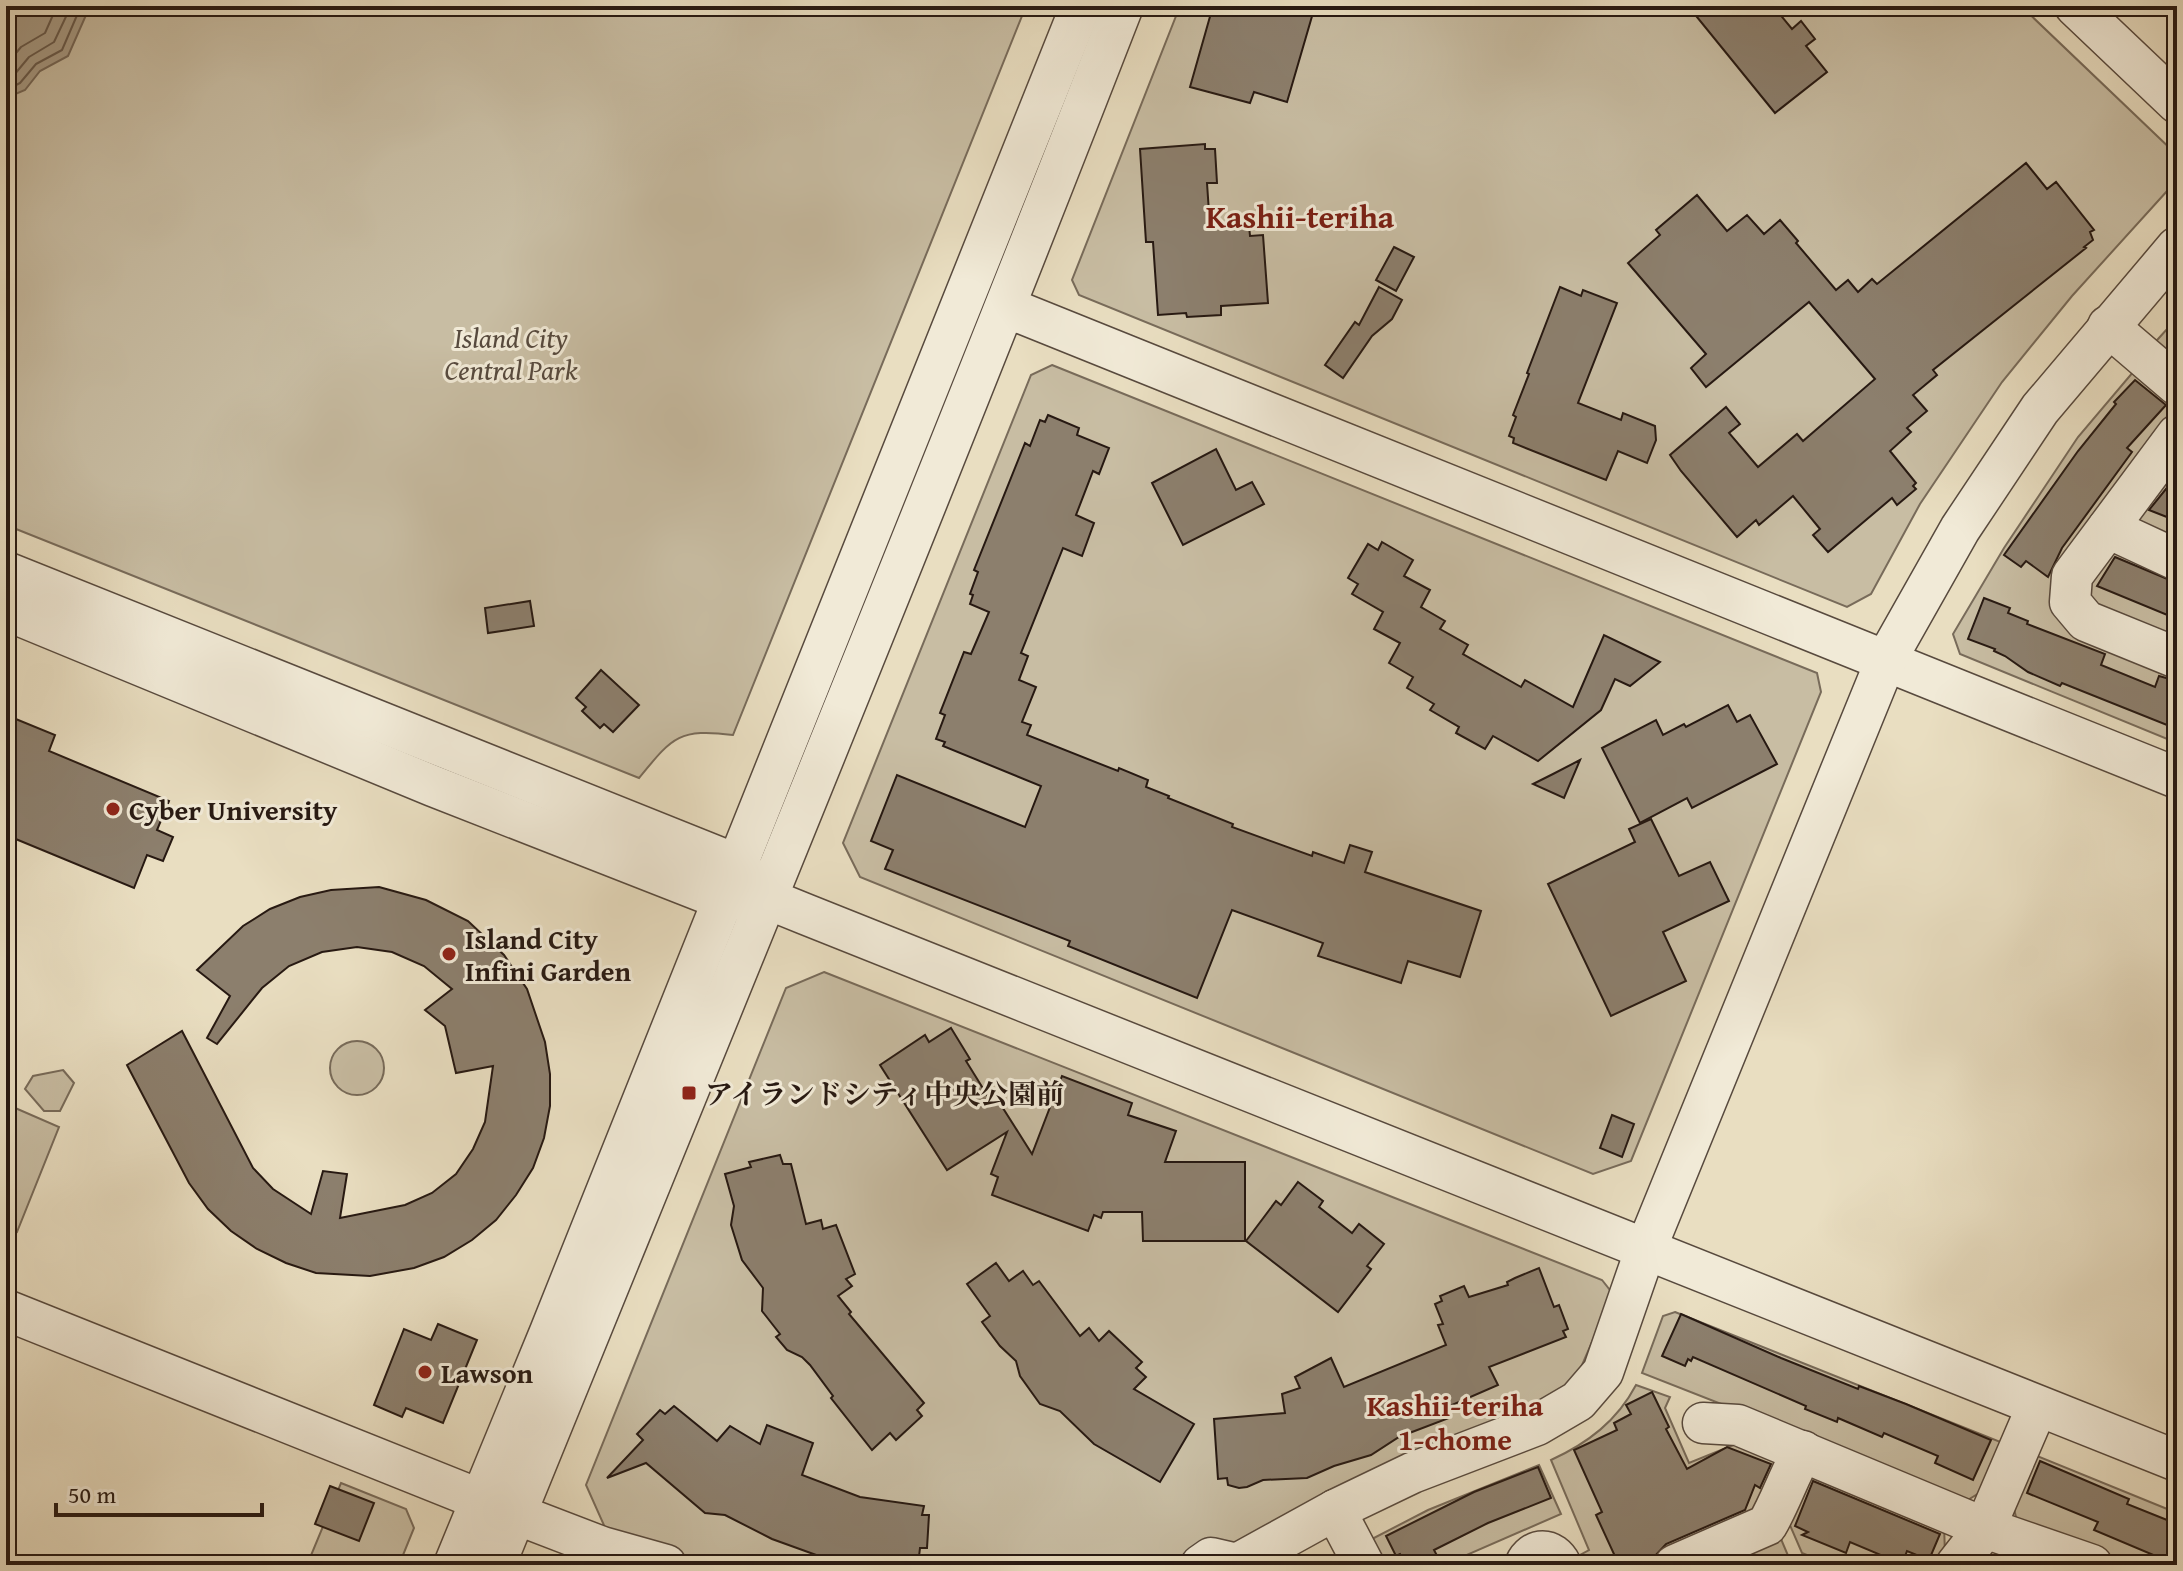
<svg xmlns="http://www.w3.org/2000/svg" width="2183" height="1571" viewBox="0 0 2183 1571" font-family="'Gentium Book Plus','Noto Serif JP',serif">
<rect width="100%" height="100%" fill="#e9dec1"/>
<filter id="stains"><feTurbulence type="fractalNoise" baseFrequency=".0025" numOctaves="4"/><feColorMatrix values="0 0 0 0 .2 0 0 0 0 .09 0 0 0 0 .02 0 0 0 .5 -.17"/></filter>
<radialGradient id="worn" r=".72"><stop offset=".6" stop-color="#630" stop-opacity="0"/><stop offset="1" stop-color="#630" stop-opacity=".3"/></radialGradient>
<g fill="#c8bda3" stroke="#786b5a" stroke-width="2">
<path d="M 6,6 L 1026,6 L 733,735 C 678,728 672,738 639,778 L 6,525 Z"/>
<polygon points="1180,6 2021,6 2177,155 2177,180 2072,296 2002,382 1920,504 1871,594 1847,607 1079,295 1072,280"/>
<polygon points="2177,318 2177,371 2149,349"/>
<polygon points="1052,365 1817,673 1821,692 1631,1161 1593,1174 860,877 843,843 1031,375"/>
<polygon points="2139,365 2176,400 2176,415 2110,501 2059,586 2177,670 2177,743 1960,654 1953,634 2004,548 2078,437"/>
<polygon points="2177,449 2177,547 2134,519"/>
<polygon points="2111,545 2177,572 2177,645 2094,613 2082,580"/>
<polygon points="824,972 1602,1280 1613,1294 1579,1372 1551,1401 1187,1565 717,1565 607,1532 586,1485 786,988"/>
<circle cx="357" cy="1068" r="27"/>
<polygon points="63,1070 74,1083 60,1111 44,1111 25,1089 33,1076"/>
<polygon points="6,1104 59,1127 17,1232 6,1227"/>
<polygon points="1675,1312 2003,1443 1984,1490 1958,1506 1739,1411 1642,1373 1663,1316"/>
<path d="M 1636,1385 L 1670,1397 L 1665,1408 L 1689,1463 L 1743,1441 L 1776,1459 L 1756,1518 L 1645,1565 L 1573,1565 L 1580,1555 L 1589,1550 L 1551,1460 C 1588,1443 1617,1421 1636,1385 Z"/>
<polygon points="2032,1454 2177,1513 2177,1565 2122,1565 2019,1529 2012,1501"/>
<polygon points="1539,1465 1561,1514 1455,1560 1456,1565 1381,1565 1370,1540 1428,1510"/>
<polygon points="1811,1471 1944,1524 1945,1555 1932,1565 1831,1565 1802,1553 1786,1516"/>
<polygon points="341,1483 406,1509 414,1528 399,1565 307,1565"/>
<polygon points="1778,1532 1792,1565 1702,1565"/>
</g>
<polygon fill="#a79b86" stroke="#746758" stroke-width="2" points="6,6 90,6 68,56 40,71 25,90 6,98"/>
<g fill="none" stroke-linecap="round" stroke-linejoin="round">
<g stroke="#675a4c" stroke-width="2">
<polyline points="6,65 21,47 45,33 57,6"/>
<polyline points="6,79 14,75 29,57 54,42 71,6"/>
<polyline points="6,90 20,83 36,64 62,50 81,6"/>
</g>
</g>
<g fill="#8c7f6d" stroke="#271912" stroke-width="2">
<polygon points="1213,6 1315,6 1287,102 1254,92 1250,103 1190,87"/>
<polygon points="1688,6 1773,6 1792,29 1801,21 1815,39 1806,46 1827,72 1775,113"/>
<polygon points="1205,144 1205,149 1215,149 1217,183 1207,183 1210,227 1249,225 1250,236 1263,235 1268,303 1221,306 1221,315 1187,317 1186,313 1158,315 1153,242 1146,242 1140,149"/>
<polygon points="2026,163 2047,189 2056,182 2094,230 2090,232 2093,240 2084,247 2086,248 1933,370 1937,375 1913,395 1927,411 1907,428 1911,432 1890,451 1916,483 1913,486 1916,489 1897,505 1892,498 1828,552 1813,535 1820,529 1793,496 1759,525 1756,520 1737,537 1681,471 1670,455 1726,407 1740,424 1729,433 1758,467 1797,434 1803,441 1875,379 1809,302 1706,387 1691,368 1706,354 1628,263 1660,235 1656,230 1697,195 1727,231 1747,215 1764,234 1780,220 1798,241 1796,243 1836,290 1848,280 1858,292 1872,279 1877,284"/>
<polygon points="1394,247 1414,257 1396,291 1376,280"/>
<polygon points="1379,287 1402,300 1392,319 1372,336 1343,378 1325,365 1355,322 1359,325"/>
<polygon points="1560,287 1581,296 1583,290 1617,303 1578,403 1621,420 1623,413 1655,426 1656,440 1647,463 1618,451 1606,480 1513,443 1514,438 1509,436 1516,417 1513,415 1529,374 1527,373"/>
<polygon points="2135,380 2166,405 2127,448 2132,452 2062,548 2048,577 2026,561 2021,567 2004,555 2078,451 2116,404 2114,402"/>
<polygon points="1048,415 1079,428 1077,435 1109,448 1099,474 1093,471 1076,515 1094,523 1082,556 1063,548 1021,653 1028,656 1019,680 1036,687 1022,722 1031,725 1027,735 1118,771 1119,768 1148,780 1146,787 1169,796 1168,798 1233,824 1232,827 1312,856 1313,852 1344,863 1350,845 1372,852 1365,872 1481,911 1460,977 1408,961 1401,983 1318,956 1323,943 1232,910 1197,998 1068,946 1070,941 885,869 893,850 871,841 897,775 1025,827 1041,786 943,746 945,742 936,739 945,715 940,713 964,652 971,654 989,612 970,604 973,595 970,594 978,572 974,570 1025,443 1030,446 1040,420 1045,422"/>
<polygon points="1216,449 1236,490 1252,482 1264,504 1183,545 1152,483"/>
<polygon points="2170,484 2177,486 2177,521 2149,510"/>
<polygon points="1382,542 1413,560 1404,576 1430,590 1421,607 1445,621 1440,629 1468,645 1463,654 1521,687 1525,680 1573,707 1604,635 1660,662 1630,686 1615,679 1601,710 1538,761 1493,736 1485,749 1456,733 1459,727 1430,710 1434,704 1407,688 1413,677 1389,663 1400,643 1374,629 1383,612 1352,594 1358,584 1348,578 1368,544 1378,550"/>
<polygon points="2115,557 2177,583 2177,619 2097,586"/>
<polygon points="1984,598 2010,608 2008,613 2028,621 2027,624 2105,654 2101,665 2155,687 2159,676 2177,681 2177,729 2062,683 2060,686 2028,672 2005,656 1994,651 1995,649 1968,639"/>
<polygon points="530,601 534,626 488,633 485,608"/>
<polygon points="601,670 639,705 613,732 604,724 600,728 582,711 586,707 576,698"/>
<polygon points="1728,705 1737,722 1750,715 1777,764 1692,808 1687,798 1640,823 1602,748 1656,720 1663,735 1684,724 1686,727"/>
<polygon points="6,715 55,735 49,751 169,801 157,830 173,837 163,861 147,855 134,888 6,835"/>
<polygon points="1580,760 1564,798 1533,784 1553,774"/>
<polygon points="1651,819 1679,876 1710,862 1729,901 1663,932 1686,981 1611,1016 1548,884 1635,842 1629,829"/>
<polygon points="379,887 426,900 468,921 504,955 527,989 545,1042 550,1074 550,1106 544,1138 533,1168 516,1195 496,1220 472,1240 444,1257 414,1268 370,1276 316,1273 286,1263 257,1249 231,1231 208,1209 189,1183 127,1065 182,1031 253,1168 273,1189 311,1214 323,1171 347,1174 340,1218 405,1205 432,1193 456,1174 473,1149 485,1122 493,1066 456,1073 445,1026 425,1010 452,989 424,966 392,952 357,947 322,952 289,966 262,988 217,1044 207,1038 230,996 197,970 243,926 270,909 300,897 331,890"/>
<polygon points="951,1028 970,1059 966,1061 989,1098 994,1094 1032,1154 1062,1076 1132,1103 1128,1115 1176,1131 1165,1162 1245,1162 1245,1241 1143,1241 1142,1212 1103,1212 1101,1218 1094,1215 1088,1231 992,1195 998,1177 991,1174 1007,1132 947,1170 880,1065 925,1035 929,1042"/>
<polygon points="1612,1115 1634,1124 1622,1157 1600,1148"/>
<polygon points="780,1155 783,1164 791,1164 806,1224 821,1220 823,1229 836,1225 855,1274 846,1279 852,1286 838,1296 851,1312 849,1314 924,1403 917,1410 922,1416 896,1440 890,1433 872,1450 831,1398 833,1396 810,1365 802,1357 787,1350 776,1337 780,1334 762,1311 763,1288 742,1260 731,1225 734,1206 725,1174 751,1167 749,1162"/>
<polygon points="1298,1182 1323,1201 1319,1207 1352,1233 1359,1224 1384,1244 1367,1266 1371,1269 1338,1312 1246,1241 1276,1201 1281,1205"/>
<polygon points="996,1263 1009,1281 1023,1271 1033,1285 1039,1281 1080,1336 1089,1328 1099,1341 1109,1331 1142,1362 1136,1368 1146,1377 1134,1389 1194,1424 1160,1482 1094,1444 1060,1411 1040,1404 1020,1376 1016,1361 1000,1346 982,1322 990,1316 967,1284"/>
<polygon points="1539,1268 1554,1307 1559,1305 1568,1329 1563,1331 1566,1337 1489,1367 1498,1385 1445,1408 1449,1418 1399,1437 1371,1455 1334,1466 1307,1478 1263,1480 1247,1487 1239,1488 1228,1485 1227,1478 1218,1479 1214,1419 1285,1413 1282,1394 1300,1388 1295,1377 1331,1358 1344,1387 1446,1345 1438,1325 1443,1324 1435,1304 1442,1301 1440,1296 1464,1286 1469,1297 1508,1285 1507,1282 1515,1278"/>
<polygon points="1681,1314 1781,1358 1858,1389 1859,1386 1906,1404 1991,1440 1973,1480 1935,1463 1938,1456 1884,1433 1882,1437 1838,1418 1837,1422 1805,1409 1806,1406 1693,1357 1691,1361 1688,1359 1685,1366 1662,1356"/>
<polygon points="438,1324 477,1340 443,1423 406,1408 402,1417 374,1405 404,1329 431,1340"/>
<polygon points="1652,1392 1669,1427 1666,1429 1687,1469 1727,1447 1771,1464 1760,1488 1755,1485 1745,1510 1666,1544 1655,1556 1636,1565 1619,1565 1596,1515 1602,1512 1574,1450 1617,1430 1614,1423 1631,1414 1626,1405"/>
<polygon points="674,1406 717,1441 730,1426 760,1444 767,1425 813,1443 802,1475 860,1497 924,1506 922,1515 929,1515 927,1548 920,1548 918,1565 853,1565 831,1558 830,1560 772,1539 725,1515 705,1513 646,1463 607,1478 643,1440 637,1434 660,1410 665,1414"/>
<polygon points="2040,1461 2129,1499 2127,1504 2177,1524 2177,1565 2094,1530 2098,1522 2027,1493"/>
<polygon points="1538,1467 1551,1498 1488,1523 1434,1550 1442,1565 1406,1565 1400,1554 1396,1556 1386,1536 1474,1492"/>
<polygon points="1813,1481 1940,1534 1929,1560 1907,1551 1902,1564 1850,1542 1846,1553 1802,1535 1808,1532 1795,1526"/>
<polygon points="330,1486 374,1503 359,1541 315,1524"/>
</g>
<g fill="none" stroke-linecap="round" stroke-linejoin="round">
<defs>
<g id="minor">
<polyline points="2075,6 2177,103"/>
<polyline points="1006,307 2177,778"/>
<polyline points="2108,326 2177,385"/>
<polyline points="2177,435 2072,576 2070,602 2086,621 2177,658"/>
<polyline points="2108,528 2177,560"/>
<polyline points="6,572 738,865 755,884"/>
<polyline points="6,610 433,786 724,900 768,899 805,914 2177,1461"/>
<polyline points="6,1310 516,1514 602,1547 666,1565"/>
<polyline points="1703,1423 1738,1425 1985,1528 2092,1565"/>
<polyline points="1335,1510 1364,1565"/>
<polyline points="454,1565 550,1332 1081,6"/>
<path d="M 495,1565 C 706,1046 920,528 1123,6"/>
<polyline points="1201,1565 1211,1558 1237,1564 1335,1510 1412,1473 1537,1425 1578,1401 1603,1372 1645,1251 1886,660 1960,529 2040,409 2177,247"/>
<path d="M 1525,1565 C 1533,1547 1552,1547 1561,1565"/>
<path d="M 1675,1565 L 1767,1525 C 1781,1501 1789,1475 1803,1451"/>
<polyline points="1956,1565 1985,1528 2037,1407"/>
</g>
</defs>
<use href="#minor" stroke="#584a3e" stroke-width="43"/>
<use href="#minor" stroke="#f1ead7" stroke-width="40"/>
</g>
<g fill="#8f2418" stroke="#f1ead7" stroke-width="3">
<circle cx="113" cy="809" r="8"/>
<circle cx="449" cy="954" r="8"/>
<rect x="681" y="1085" width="16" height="16" rx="4"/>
<circle cx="425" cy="1372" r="8"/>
</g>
<g text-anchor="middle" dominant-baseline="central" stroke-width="6" stroke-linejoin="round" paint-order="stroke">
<g font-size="28" font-style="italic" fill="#574a3e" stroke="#f1ead7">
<text x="511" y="337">Island City<tspan x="511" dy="32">Central Park</tspan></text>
</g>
<g font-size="28" font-weight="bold" fill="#271912" stroke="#f1ead7" text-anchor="start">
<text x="129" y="809">Cyber University</text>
<text x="465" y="938">Island City<tspan x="465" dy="32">Infini Garden</tspan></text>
<text x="705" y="1093">アイランドシティ中央公園前</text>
<text x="441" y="1372">Lawson</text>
</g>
<g font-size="30" font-weight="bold" fill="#7a1f14" stroke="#f1ead7">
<text x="1455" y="1405">Kashii-teriha<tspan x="1455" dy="34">1-chome</tspan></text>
</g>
<g font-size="32" font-weight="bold" fill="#7a1f14" stroke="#f1ead7">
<text x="1300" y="216">Kashii-teriha</text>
</g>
</g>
<rect width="2183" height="1571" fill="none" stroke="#e9dec1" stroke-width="32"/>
<rect x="8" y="8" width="2167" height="1555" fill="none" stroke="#271912" stroke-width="4"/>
<rect x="16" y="16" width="2151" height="1539" fill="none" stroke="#271912" stroke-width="2"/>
<path d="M56 1503v12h206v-12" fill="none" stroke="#271912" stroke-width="4"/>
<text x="68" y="1503" font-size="24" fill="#271912" stroke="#f1ead7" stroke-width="6" paint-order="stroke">50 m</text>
<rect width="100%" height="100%" filter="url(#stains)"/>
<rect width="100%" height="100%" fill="url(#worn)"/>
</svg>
